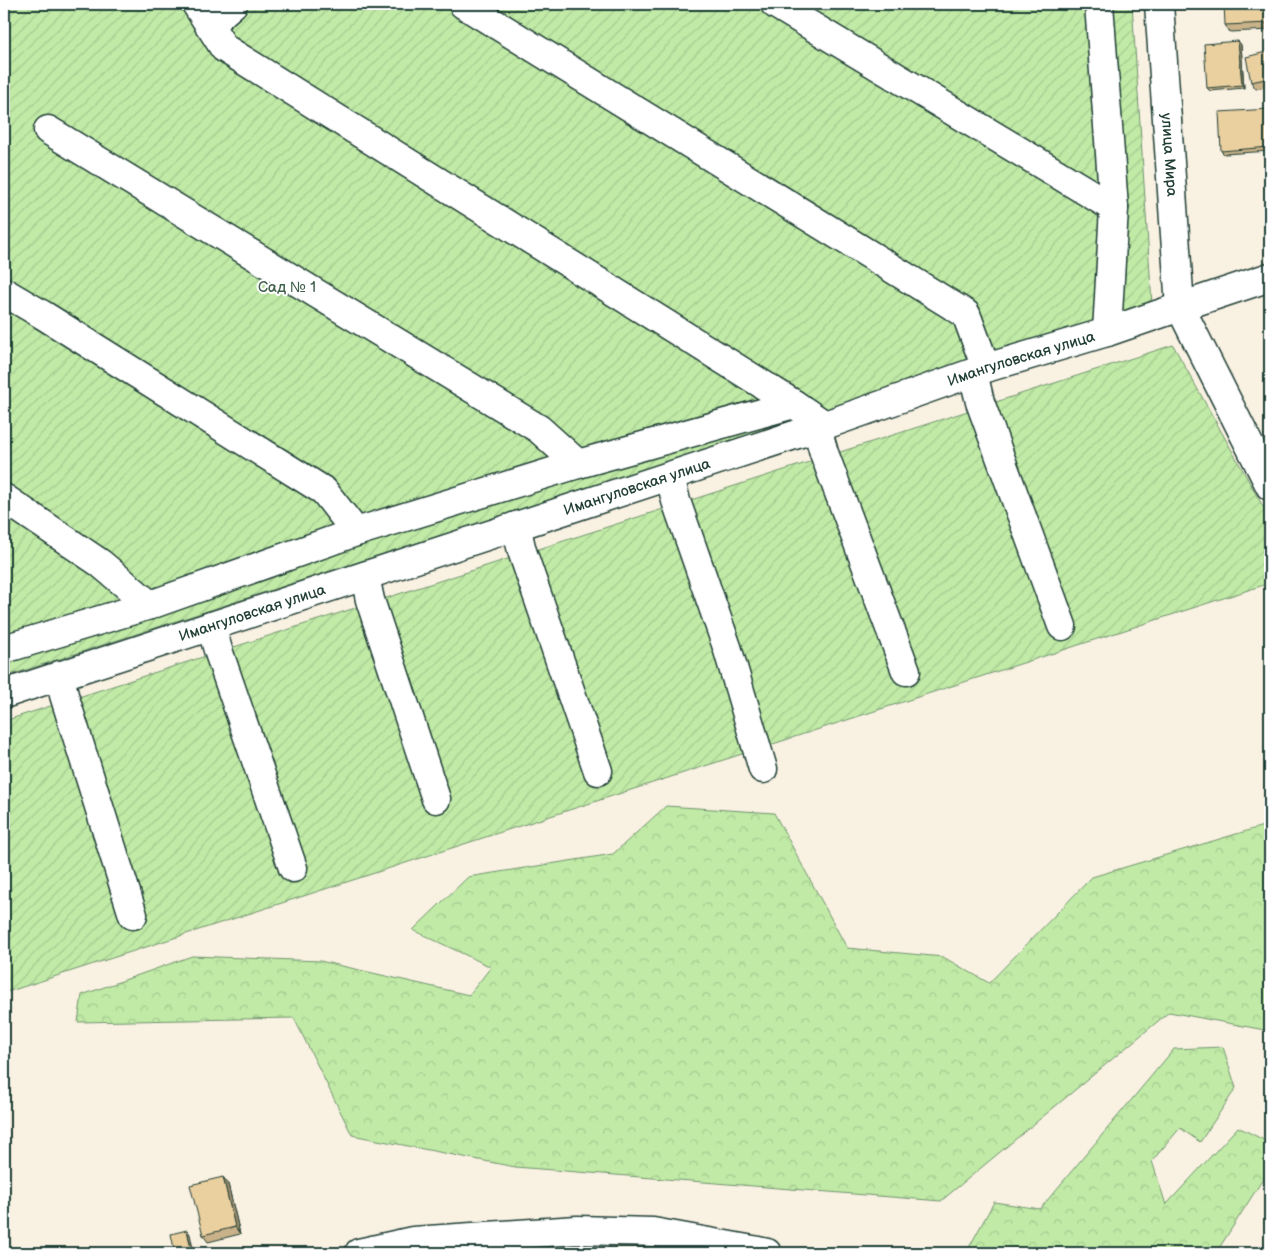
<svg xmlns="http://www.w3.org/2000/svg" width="1274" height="1257" viewBox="0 0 1274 1257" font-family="'Balsamiq Sans',sans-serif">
<defs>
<pattern id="forest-crowns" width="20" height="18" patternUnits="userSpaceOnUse" patternTransform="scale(1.25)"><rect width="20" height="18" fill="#c0eaa6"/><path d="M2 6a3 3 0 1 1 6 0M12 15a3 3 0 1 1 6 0" fill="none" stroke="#a5ca90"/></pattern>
<pattern id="garden-furrows" width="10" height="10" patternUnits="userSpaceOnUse" patternTransform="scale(1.25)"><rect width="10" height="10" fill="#c0eaa6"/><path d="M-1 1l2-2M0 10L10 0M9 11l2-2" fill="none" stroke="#a5ca90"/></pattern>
</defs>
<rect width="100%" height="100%" fill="#f9f1e2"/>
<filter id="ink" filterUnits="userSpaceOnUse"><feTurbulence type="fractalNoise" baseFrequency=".02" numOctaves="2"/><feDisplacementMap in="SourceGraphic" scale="10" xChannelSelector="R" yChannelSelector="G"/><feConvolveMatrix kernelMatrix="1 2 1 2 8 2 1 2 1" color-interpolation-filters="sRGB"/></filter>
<g filter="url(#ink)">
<g fill="url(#forest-crowns)" stroke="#70946d">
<polygon points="666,806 774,813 847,948 943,957 989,983 1092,877 1270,824 1270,1031 1169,1012 941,1201 515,1167 352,1135 294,1018 78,1022 82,995 192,956 320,961 469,995 491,967 413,930 468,877 613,854"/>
<polygon points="1223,1047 1236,1088 1200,1142 1180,1128 1152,1161 1166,1205 1238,1127 1270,1143 1270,1168 1216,1253 966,1253 994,1202 1040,1209 1174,1049"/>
</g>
<g fill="url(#garden-furrows)" stroke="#70946d">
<polygon points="4,4 1132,4 1152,304 4,677"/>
<polygon points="1173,345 1270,519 1270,583 4,993 4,721"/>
</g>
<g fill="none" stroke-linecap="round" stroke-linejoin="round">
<defs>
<g id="minor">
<polyline points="196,4 224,48 794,404"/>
<polyline points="463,4 966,314 986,368"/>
<polyline points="775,4 1114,208"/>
<polyline points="1099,4 1114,208 1107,332"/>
<polyline points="209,25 233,4"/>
<polyline points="48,130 539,429 578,464"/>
<polyline points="4,292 43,315 324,491 356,532"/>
<polyline points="973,373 980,402 1062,626"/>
<polyline points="817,428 824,453 906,671"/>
<polyline points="670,476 676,501 727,647 763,769"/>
<polyline points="4,498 100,563 150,605"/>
<polyline points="516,526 522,551 598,771"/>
<polyline points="365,576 370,600 436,799"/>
<polyline points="211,626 218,650 293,868"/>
<polyline points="4,649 150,605 356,532 578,464 794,404 825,425"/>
<polyline points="60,675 64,695 133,915"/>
<path id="s1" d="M 4,694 L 825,425 L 986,368 L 1107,332 L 1180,307 L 1270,486"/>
<polyline points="359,1253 413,1241 577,1230 653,1232 753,1250 767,1253"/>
</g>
<g id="major">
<path id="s2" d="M 1159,4 L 1180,307 L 1270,277"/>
</g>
</defs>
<use href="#minor" stroke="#1f3d34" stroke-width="31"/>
<use href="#major" stroke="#1f3d34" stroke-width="31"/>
<use href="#minor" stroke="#fff" stroke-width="28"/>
<use href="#major" stroke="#fff" stroke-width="28"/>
</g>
<g fill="#c9b289" stroke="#1f3d34">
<polygon points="1270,4 1270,30 1230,32 1225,25"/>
<polygon points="1238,41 1241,45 1244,88 1210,91 1207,88"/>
<polygon points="1270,51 1270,86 1256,89 1251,82"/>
<polygon points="1270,109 1270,151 1224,154 1221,151"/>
<polygon points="223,1177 228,1184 240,1234 208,1242 203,1235"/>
</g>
<g fill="#a4916f" stroke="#1f3d34">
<polygon points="1268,4 1270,4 1270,25 1269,23"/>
<polygon points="1238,41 1241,45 1244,88 1242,85"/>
<polygon points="223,1177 228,1184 240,1234 235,1227"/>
<polygon points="187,1230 190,1234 194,1253 192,1253"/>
</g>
<g fill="#eacf9f" stroke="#1f3d34">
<polygon points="1224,4 1268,4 1269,23 1225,25"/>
<polygon points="1238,41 1242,85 1207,88 1204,44"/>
<polygon points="1270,51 1270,78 1251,82 1246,57"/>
<polygon points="1270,109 1270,147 1221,151 1219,112"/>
<polygon points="223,1177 235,1227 203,1235 190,1185"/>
<polygon points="187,1230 192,1253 175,1253 171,1234"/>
</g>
</g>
<g text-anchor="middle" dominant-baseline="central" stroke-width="4" stroke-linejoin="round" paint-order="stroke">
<g font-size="15" fill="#1f3d34" stroke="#fff">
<text stroke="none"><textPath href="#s2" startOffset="151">улица Мира</textPath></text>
<text stroke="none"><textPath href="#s1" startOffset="1071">Имангуловская улица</textPath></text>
<text stroke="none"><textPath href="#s1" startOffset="666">Имангуловская улица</textPath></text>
<text stroke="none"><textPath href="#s1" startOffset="261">Имангуловская улица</textPath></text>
</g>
<g font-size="15" fill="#3f604b" stroke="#fff">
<text x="287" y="287">Сад № 1</text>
</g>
</g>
<rect width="1274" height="1257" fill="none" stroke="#fff" stroke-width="20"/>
<rect x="10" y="10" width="1254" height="1237" fill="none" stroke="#1f3d34" stroke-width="2" filter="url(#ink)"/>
</svg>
